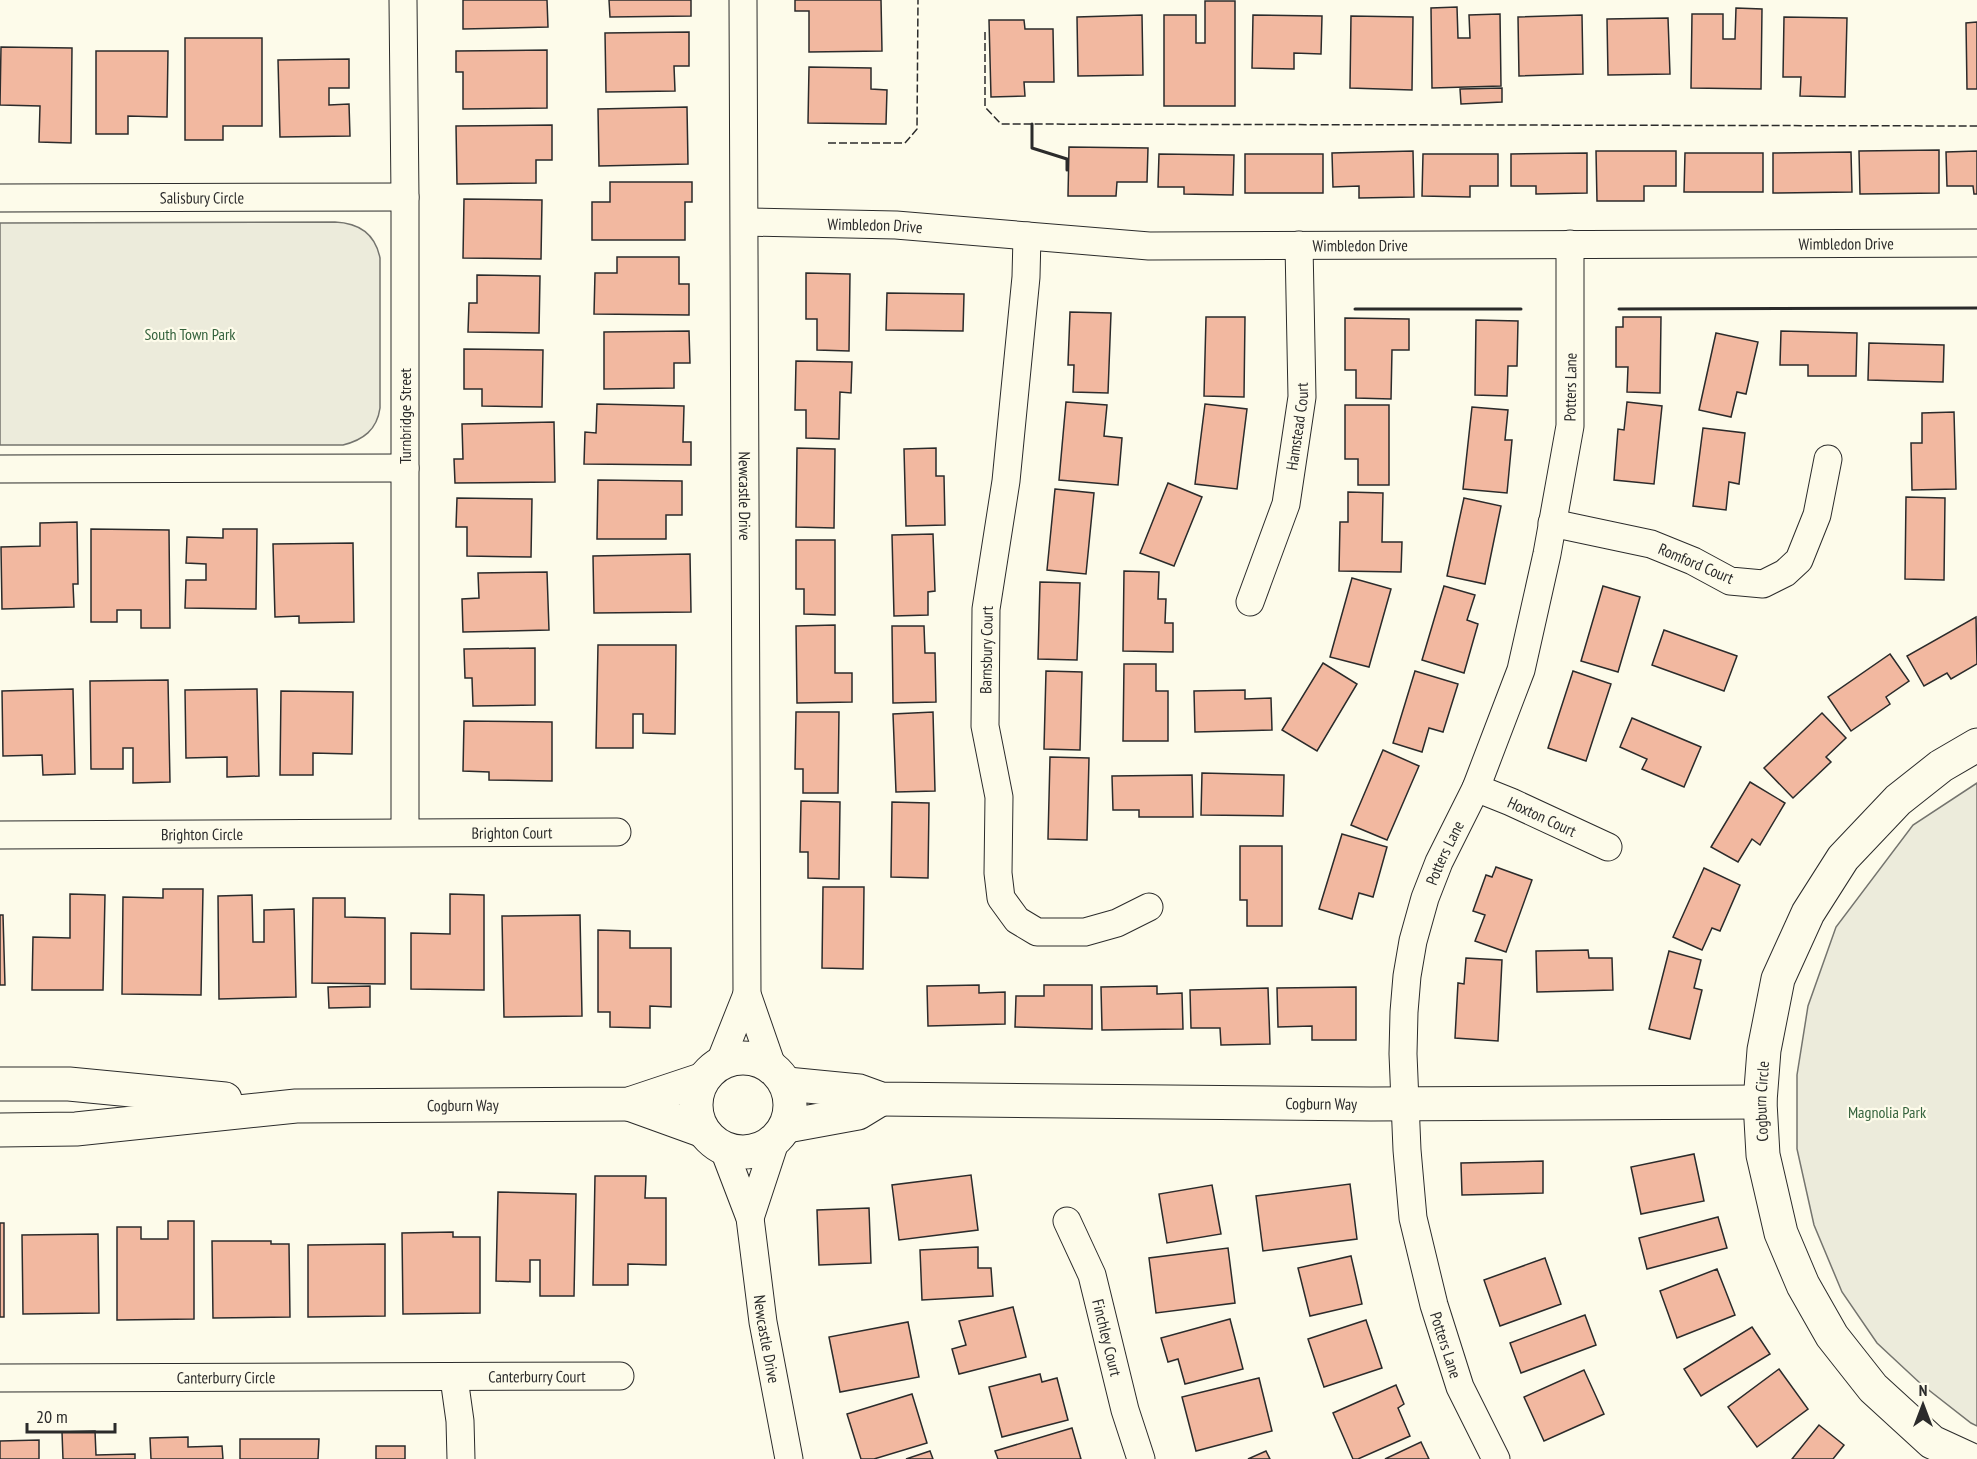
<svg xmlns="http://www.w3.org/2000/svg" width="1977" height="1459" viewBox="0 0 1977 1459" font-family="'PT Sans Narrow',sans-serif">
<rect width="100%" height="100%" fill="#fdfbea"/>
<g fill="#ecebdb" stroke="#74746e" stroke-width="1.5">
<path d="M 335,222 C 359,223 375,233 380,258 L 380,408 C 377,430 363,440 343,445 L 0,445 L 0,223 Z"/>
<polygon points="1977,783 1977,1426 1971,1423 1921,1384 1877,1343 1842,1292 1814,1225 1797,1149 1797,1075 1808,1006 1836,927 1913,825"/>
</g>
<g fill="#f2b8a0" stroke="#2b2b2b" stroke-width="1.5">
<polygon points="463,0 547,0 548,27 463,29"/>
<polygon points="609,0 691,0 691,16 610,17"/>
<polygon points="795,0 881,0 882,51 809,52 809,11 795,11"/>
<polygon points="1205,1 1235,1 1235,106 1164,106 1164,15 1196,15 1196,43 1205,43"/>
<polygon points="1457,7 1458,38 1470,38 1469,15 1500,14 1501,86 1432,88 1431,8"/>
<polygon points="1736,8 1762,9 1761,89 1691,88 1692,14 1723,14 1723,39 1735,39"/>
<polygon points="1142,15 1143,75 1078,76 1077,17"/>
<polygon points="1253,15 1322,16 1321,54 1294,53 1294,69 1252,68"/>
<polygon points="1582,15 1583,74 1519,76 1518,17"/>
<polygon points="1351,16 1413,17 1412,90 1350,88"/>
<polygon points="1784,17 1847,18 1845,97 1800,96 1801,77 1783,77"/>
<polygon points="1668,18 1670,74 1608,75 1607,19"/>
<polygon points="989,20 1024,20 1025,29 1053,29 1054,82 1024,82 1025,96 991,97"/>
<polygon points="1977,22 1977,89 1967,89 1966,23"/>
<polygon points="689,32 689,66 674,66 675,91 606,92 605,33"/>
<polygon points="185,38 262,38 262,126 223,126 223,140 185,140"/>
<polygon points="1,47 72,48 71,143 39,142 40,106 0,105"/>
<polygon points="547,50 547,108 463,109 463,72 456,72 456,51"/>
<polygon points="96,51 168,51 167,117 128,116 128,134 96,134"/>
<polygon points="349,59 349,88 329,88 329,105 349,104 350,136 280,137 278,60"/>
<polygon points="809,67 871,68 871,89 887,90 886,124 808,123"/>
<polygon points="1502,88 1502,102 1461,104 1460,89"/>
<polygon points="687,107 688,164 599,166 598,109"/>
<polygon points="552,125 552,160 536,160 536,183 457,184 456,126"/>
<polygon points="1069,147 1148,148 1147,182 1117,182 1116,196 1068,196"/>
<polygon points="1939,150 1939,193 1860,194 1859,151"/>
<polygon points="1413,151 1414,197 1359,198 1359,186 1333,187 1332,153"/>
<polygon points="1596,151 1676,151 1676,186 1644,186 1644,201 1597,201"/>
<polygon points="1977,151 1977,194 1974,194 1973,186 1947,186 1946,152"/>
<polygon points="1851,152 1852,192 1773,193 1773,153"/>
<polygon points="1587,153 1587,193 1536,194 1536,186 1511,186 1511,154"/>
<polygon points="1685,153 1763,153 1763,192 1684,192"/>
<polygon points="1159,154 1234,155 1233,195 1184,194 1184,187 1158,187"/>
<rect x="1245" y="154" width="78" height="39"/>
<polygon points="1423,154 1498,154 1498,186 1470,186 1470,197 1422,196"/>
<polygon points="610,182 692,182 692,202 685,202 685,240 592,240 592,202 610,202"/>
<polygon points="464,199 542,200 541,259 463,258"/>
<polygon points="617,257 679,257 679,284 689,284 689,315 594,314 595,273 617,273"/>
<polygon points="806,273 850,274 849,351 817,350 817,319 806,319"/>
<polygon points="477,275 540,276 539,333 468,332 469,303 477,303"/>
<polygon points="887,293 964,294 963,331 886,330"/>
<polygon points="1070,312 1111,313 1108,393 1073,392 1074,365 1068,365"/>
<polygon points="1206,317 1245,317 1244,397 1204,396"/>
<polygon points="1623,317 1661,317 1660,393 1627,392 1628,367 1616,367 1616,327 1623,327"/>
<polygon points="1345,318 1409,319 1409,350 1392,350 1391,399 1356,398 1356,370 1345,370"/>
<polygon points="1476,320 1518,321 1517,366 1508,366 1507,396 1475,395"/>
<polygon points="689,331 690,363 674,363 674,388 604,389 604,332"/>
<polygon points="1781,331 1857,333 1856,376 1808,376 1808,365 1780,365"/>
<polygon points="1716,333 1758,342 1746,394 1737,392 1731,417 1699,410"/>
<polygon points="1869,343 1944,345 1943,382 1868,380"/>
<polygon points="464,349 543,350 542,407 482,406 482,389 464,389"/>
<polygon points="796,361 852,362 851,393 840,392 839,439 806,438 806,410 795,410"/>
<polygon points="1066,402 1107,405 1104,436 1122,438 1118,485 1059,480"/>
<polygon points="1627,402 1662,406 1654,484 1614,480 1618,429 1624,430"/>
<polygon points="597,404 684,406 683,442 691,442 691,465 584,464 585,432 596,433"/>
<polygon points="1205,404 1247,409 1237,489 1195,484"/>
<polygon points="1345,405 1389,405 1389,485 1358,485 1358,459 1345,459"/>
<polygon points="1472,407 1508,410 1505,440 1512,440 1507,493 1463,489"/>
<polygon points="1954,412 1956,489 1912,490 1911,443 1922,443 1922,413"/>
<polygon points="554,422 555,482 455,483 454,459 463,459 462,424"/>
<polygon points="1703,428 1745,433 1739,484 1729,482 1726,510 1693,506"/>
<polygon points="797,448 835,449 834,528 796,527"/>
<polygon points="936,448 936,476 944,476 945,525 906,526 904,449"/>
<polygon points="598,480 682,481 682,515 666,515 666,539 597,539"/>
<polygon points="1168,483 1202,497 1174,566 1140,553"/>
<polygon points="1055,489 1094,493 1086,574 1047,570"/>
<polygon points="1348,492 1383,493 1382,542 1402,542 1401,572 1339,571 1340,522 1348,522"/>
<polygon points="1906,497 1945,498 1944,580 1905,579"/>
<polygon points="457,498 532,499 531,557 467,556 467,527 456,527"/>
<polygon points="1464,498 1501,506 1485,584 1447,576"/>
<polygon points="77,522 78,584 73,584 74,607 2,609 1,547 40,546 40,523"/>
<polygon points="91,529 169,530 170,628 141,628 141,610 117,610 117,622 91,622"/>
<polygon points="223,529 257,529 256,609 185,608 186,580 206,580 206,564 186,563 187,537 223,538"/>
<polygon points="933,534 935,591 928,592 928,615 894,616 892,535"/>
<polygon points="796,540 835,540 835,615 804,614 804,589 796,589"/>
<polygon points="353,543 354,622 299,623 299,616 275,617 273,544"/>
<polygon points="690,554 691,612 594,613 593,556"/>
<polygon points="1124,571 1159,572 1158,599 1166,599 1165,623 1173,623 1173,652 1123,651"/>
<polygon points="547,572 549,630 463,632 462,599 479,598 478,573"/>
<polygon points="1352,578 1391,589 1369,667 1330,657"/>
<polygon points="1040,582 1080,583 1077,660 1038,659"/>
<polygon points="1444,586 1475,595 1467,620 1478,624 1464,673 1422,660"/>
<polygon points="1603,586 1640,597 1618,672 1581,661"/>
<polygon points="1976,617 1977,664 1951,679 1947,673 1924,686 1907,656"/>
<polygon points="835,625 835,673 852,673 852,702 797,703 796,626"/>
<polygon points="892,626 924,626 925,653 935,653 936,702 893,703"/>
<polygon points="1664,630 1737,656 1724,691 1652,665"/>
<polygon points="598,645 676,645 675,734 643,733 643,714 633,714 633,748 596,748"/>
<polygon points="535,648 535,705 473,706 472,678 465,678 464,649"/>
<polygon points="1890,654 1909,681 1886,697 1890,704 1851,731 1828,697"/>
<polygon points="1323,663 1357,684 1317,751 1282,730"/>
<polygon points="1124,664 1156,664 1156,691 1168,691 1168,741 1123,741"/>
<polygon points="1046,671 1082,672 1080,750 1044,749"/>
<polygon points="1415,671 1458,684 1443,732 1429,728 1422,752 1393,743"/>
<polygon points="1573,671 1611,684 1586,761 1548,748"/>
<polygon points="168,680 170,782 133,783 133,748 123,748 123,769 91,769 90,681"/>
<polygon points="73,689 75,774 43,775 42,755 3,756 2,691"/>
<polygon points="257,689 259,776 227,777 227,757 186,758 185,690"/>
<polygon points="1245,690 1245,699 1271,698 1272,730 1195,732 1194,691"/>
<polygon points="281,691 353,692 352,754 313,753 313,775 280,775"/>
<polygon points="796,712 839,712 838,793 803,793 803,769 795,769"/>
<polygon points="933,712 935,791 896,792 893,714"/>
<polygon points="1822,713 1846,738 1826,757 1831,762 1793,798 1764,768"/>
<polygon points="1632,718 1701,747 1684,787 1642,769 1647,759 1620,747"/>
<polygon points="464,721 552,722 552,781 489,780 489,772 463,771"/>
<polygon points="1383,750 1419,766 1387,840 1351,825"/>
<polygon points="1050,757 1089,758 1087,840 1048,839"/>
<polygon points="1202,773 1284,775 1283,816 1201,815"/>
<polygon points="1192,775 1193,817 1139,817 1139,810 1113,810 1112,776"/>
<polygon points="1750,782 1785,803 1760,845 1752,839 1738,862 1711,847"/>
<polygon points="801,801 840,802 839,879 808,878 808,852 800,852"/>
<polygon points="892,802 929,803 928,878 891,877"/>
<polygon points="1342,834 1387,847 1373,897 1359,893 1352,919 1319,909"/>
<polygon points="1240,846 1282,846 1282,926 1247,926 1247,900 1240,900"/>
<polygon points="1496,867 1532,880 1506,952 1475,941 1485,915 1473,911 1486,875 1492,877"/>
<polygon points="1704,868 1740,885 1720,931 1712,928 1702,950 1673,937"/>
<polygon points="823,887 864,887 863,969 822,968"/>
<polygon points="163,889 203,889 201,995 122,994 123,897 163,898"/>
<polygon points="70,894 105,895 103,990 32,990 33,937 70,938"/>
<polygon points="450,894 484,895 484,990 411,989 411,933 450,934"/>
<polygon points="252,895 253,942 264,942 264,910 294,909 296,997 219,999 218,896"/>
<polygon points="313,898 345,898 345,917 385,918 385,984 312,983"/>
<polygon points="0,915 3,915 5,985 0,985"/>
<polygon points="580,915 582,1016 504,1017 502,916"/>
<polygon points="598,930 630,931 630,948 671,948 671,1007 650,1006 650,1028 610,1027 610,1012 598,1012"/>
<polygon points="1588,950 1589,958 1612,958 1613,990 1537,992 1536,951"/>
<polygon points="1669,951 1701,960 1694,988 1702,990 1690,1039 1649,1029"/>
<polygon points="1466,958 1502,960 1498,1041 1455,1038 1458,983 1464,984"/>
<polygon points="979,985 979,993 1005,992 1005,1024 928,1026 927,986"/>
<polygon points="1044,985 1092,985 1092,1029 1015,1027 1016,996 1044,996"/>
<polygon points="370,986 370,1007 329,1008 328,987"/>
<polygon points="1157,986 1157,994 1182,993 1183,1029 1102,1030 1101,987"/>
<polygon points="1356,987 1356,1040 1312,1040 1312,1026 1278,1027 1277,988"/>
<polygon points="1268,988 1270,1044 1221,1045 1220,1028 1191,1028 1190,990"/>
<polygon points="1694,1154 1704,1201 1641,1214 1631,1167"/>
<polygon points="1543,1161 1543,1193 1462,1195 1461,1163"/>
<polygon points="971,1175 978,1230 899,1240 892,1185"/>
<polygon points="595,1176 646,1176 645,1198 666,1198 666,1265 628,1264 628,1285 593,1285"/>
<polygon points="1350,1184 1357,1239 1263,1251 1256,1196"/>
<polygon points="1212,1185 1221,1234 1167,1243 1159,1194"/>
<polygon points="498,1192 576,1194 574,1296 540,1296 540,1260 530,1260 530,1282 496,1281"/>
<polygon points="869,1208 871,1263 819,1265 817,1210"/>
<polygon points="1718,1217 1727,1248 1647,1269 1639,1238"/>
<polygon points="168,1221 194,1221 194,1319 117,1320 117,1227 141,1227 141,1239 168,1239"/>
<rect x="0" y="1223" width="4" height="94"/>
<polygon points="453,1232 453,1237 480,1237 480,1313 403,1314 402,1233"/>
<polygon points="98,1234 99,1313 23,1314 22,1235"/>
<polygon points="212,1241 271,1241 271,1244 289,1244 290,1317 213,1318"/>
<polygon points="385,1244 385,1316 308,1317 308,1245"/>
<polygon points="978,1247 978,1268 991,1268 993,1296 922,1300 920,1250"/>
<polygon points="1228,1248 1235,1303 1156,1313 1149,1258"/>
<polygon points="1351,1256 1362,1304 1310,1316 1298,1268"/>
<polygon points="1545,1258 1561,1304 1500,1326 1484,1280"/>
<polygon points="1717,1269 1735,1315 1677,1338 1660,1291"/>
<polygon points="1013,1307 1026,1357 959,1374 952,1349 966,1345 959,1321"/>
<polygon points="1585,1315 1596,1345 1521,1373 1510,1343"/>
<polygon points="1230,1319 1243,1369 1185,1384 1178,1359 1168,1362 1161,1338"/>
<polygon points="1366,1320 1382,1368 1324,1387 1308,1339"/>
<polygon points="908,1322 919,1377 840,1392 829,1337"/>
<polygon points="1752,1327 1770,1354 1701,1396 1684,1369"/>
<polygon points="1779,1369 1808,1409 1757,1447 1728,1407"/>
<polygon points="1584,1370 1604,1414 1544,1441 1524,1397"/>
<polygon points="1040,1374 1042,1382 1057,1378 1068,1420 1002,1437 989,1387"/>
<polygon points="1259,1378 1272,1431 1196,1451 1182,1397"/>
<polygon points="1396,1385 1404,1404 1398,1408 1410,1436 1358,1459 1353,1459 1333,1413"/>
<polygon points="912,1394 927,1443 874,1459 861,1459 847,1414"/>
<polygon points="1819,1425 1844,1445 1833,1459 1792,1459"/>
<polygon points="1072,1428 1081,1459 998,1459 995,1451"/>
<polygon points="95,1431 96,1455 135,1454 135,1459 63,1459 62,1432"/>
<polygon points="188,1437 188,1447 222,1446 223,1459 151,1459 150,1438"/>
<polygon points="240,1439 319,1439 318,1459 240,1459"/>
<polygon points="39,1440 39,1459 0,1459 0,1441"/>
<polygon points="1421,1442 1429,1459 1385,1459"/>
<rect x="376" y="1446" width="29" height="13"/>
<polygon points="930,1451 933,1459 906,1459"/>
<polygon points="1266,1451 1270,1459 1248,1459"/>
</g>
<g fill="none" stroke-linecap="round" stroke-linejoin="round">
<defs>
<g id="minor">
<polyline points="403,0 405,197 405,832"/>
<path id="s1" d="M 743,0 L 747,994 L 772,1066"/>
<path id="s2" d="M 0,198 L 405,197"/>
<path id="s3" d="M 745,222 L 896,225 L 1149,246 L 1977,243"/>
<polyline points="1027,236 1026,277 1006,481 986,609 985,726 999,797 998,873 1001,898 1017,920 1037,932 1085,932 1117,923 1149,907"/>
<polyline points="0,469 405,468"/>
<polyline points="1552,523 1651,544 1693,561 1730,581 1763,584 1785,573 1799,560 1817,515 1828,459"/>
<path id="s4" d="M 1250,602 L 1286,504 L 1302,397 L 1299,245"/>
<path id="s5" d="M 1476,788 L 1511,802 L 1608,847"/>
<path id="s6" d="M 0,835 L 617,832"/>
<polyline points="720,1062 747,994"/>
<path id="s7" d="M 724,1150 L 750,1218 L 763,1322 L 789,1459"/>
<polyline points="750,1218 775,1142"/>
<path id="s8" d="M 1067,1221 L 1092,1275 L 1125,1410 L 1141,1459"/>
<path id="s9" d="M 0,1378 L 620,1376"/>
<polyline points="454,1378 460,1421 461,1459"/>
<path id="s10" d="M 1496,1459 L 1460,1387 L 1434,1305 L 1413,1218 L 1407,1150 L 1403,1054 L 1404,1012 L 1407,976 L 1413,941 L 1425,898 L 1439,862 L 1476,788 L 1521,670 L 1547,554 L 1570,426 L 1570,244"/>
</g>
<g id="tertiary">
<circle cx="743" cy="1105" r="47"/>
<polyline points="0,1084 69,1084 225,1099"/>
<path id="s11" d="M 787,1084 L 859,1091 L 881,1099 L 1371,1104 L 1760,1102"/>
<polyline points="629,1104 701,1130"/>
<polyline points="787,1126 858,1113 881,1099"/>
<path id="s12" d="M 0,1130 L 76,1129 L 296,1106 L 629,1104 L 701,1080"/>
<path id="s13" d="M 1969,1459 L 1932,1442 L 1873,1388 L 1832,1336 L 1803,1285 L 1781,1233 L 1763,1155 L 1760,1102 L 1764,1050 L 1778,979 L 1808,913 L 1843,858 L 1898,800 L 1941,766 L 1977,745"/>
</g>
</defs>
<use href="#minor" stroke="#2b2b2b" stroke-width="29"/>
<use href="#tertiary" stroke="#2b2b2b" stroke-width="35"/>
<use href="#minor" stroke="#fdfbea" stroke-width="27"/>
<use href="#tertiary" stroke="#fdfbea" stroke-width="33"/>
<g stroke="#2b2b2b" stroke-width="1.5" stroke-dasharray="8 3" stroke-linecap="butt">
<polyline points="985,32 985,107 1001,124 1977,126"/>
<polyline points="828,143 905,143 917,129 918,0"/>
</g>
<g stroke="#2b2b2b" stroke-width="3">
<polyline points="1032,124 1032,148 1067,159 1067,170"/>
<polyline points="1355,309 1521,309"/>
<polyline points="1619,309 1977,308"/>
</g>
</g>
<g text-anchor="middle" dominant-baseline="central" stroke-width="4.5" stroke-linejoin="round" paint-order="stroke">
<g font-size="16" fill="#2b2b2b" stroke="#fdfbea">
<text stroke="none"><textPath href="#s2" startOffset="202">Salisbury Circle</textPath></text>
<text stroke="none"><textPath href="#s3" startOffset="130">Wimbledon Drive</textPath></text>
<text stroke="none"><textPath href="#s3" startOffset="1102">Wimbledon Drive</textPath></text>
<text stroke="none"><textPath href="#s3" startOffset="616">Wimbledon Drive</textPath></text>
<text transform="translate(1570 387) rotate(-89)">Potters Lane</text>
<text transform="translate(405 416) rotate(-90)">Turnbridge Street</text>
<text stroke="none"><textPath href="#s4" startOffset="183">Hamstead Court</textPath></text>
<text stroke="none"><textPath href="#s1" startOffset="496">Newcastle Drive</textPath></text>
<text transform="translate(1696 563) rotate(23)">Romford Court</text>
<text transform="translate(986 650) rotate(-89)">Barnsbury Court</text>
<text stroke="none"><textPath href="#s5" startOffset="72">Hoxton Court</textPath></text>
<text stroke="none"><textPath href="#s6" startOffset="512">Brighton Court</textPath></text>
<text stroke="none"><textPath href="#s6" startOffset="202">Brighton Circle</textPath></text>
<text stroke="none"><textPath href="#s10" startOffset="628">Potters Lane</textPath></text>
<text stroke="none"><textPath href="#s13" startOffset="436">Cogburn Circle</textPath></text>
<text stroke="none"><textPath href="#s11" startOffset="536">Cogburn Way</textPath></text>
<text stroke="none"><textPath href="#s12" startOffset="464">Cogburn Way</textPath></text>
<text stroke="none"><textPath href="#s7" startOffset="195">Newcastle Drive</textPath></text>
<text stroke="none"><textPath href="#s8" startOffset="124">Finchley Court</textPath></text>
<text transform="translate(1446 1345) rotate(72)">Potters Lane</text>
<text stroke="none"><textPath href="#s9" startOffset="537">Canterburry Court</textPath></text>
<text stroke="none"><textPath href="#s9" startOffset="226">Canterburry Circle</textPath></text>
</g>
<g font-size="16" fill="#34623c" stroke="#fdfbea">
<text x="190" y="334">South Town Park</text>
<text x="1887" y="1112">Magnolia Park</text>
</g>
</g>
<g transform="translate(1923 1405)" stroke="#fdfbea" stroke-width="4.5" paint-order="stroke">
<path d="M0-4.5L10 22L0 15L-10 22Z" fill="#2b2b2b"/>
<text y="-9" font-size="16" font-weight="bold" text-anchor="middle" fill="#2b2b2b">N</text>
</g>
<path d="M27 1423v9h88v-9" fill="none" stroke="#2b2b2b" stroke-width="3"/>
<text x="36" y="1423" font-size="18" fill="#2b2b2b" stroke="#fdfbea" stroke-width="4.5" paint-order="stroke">20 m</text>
</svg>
